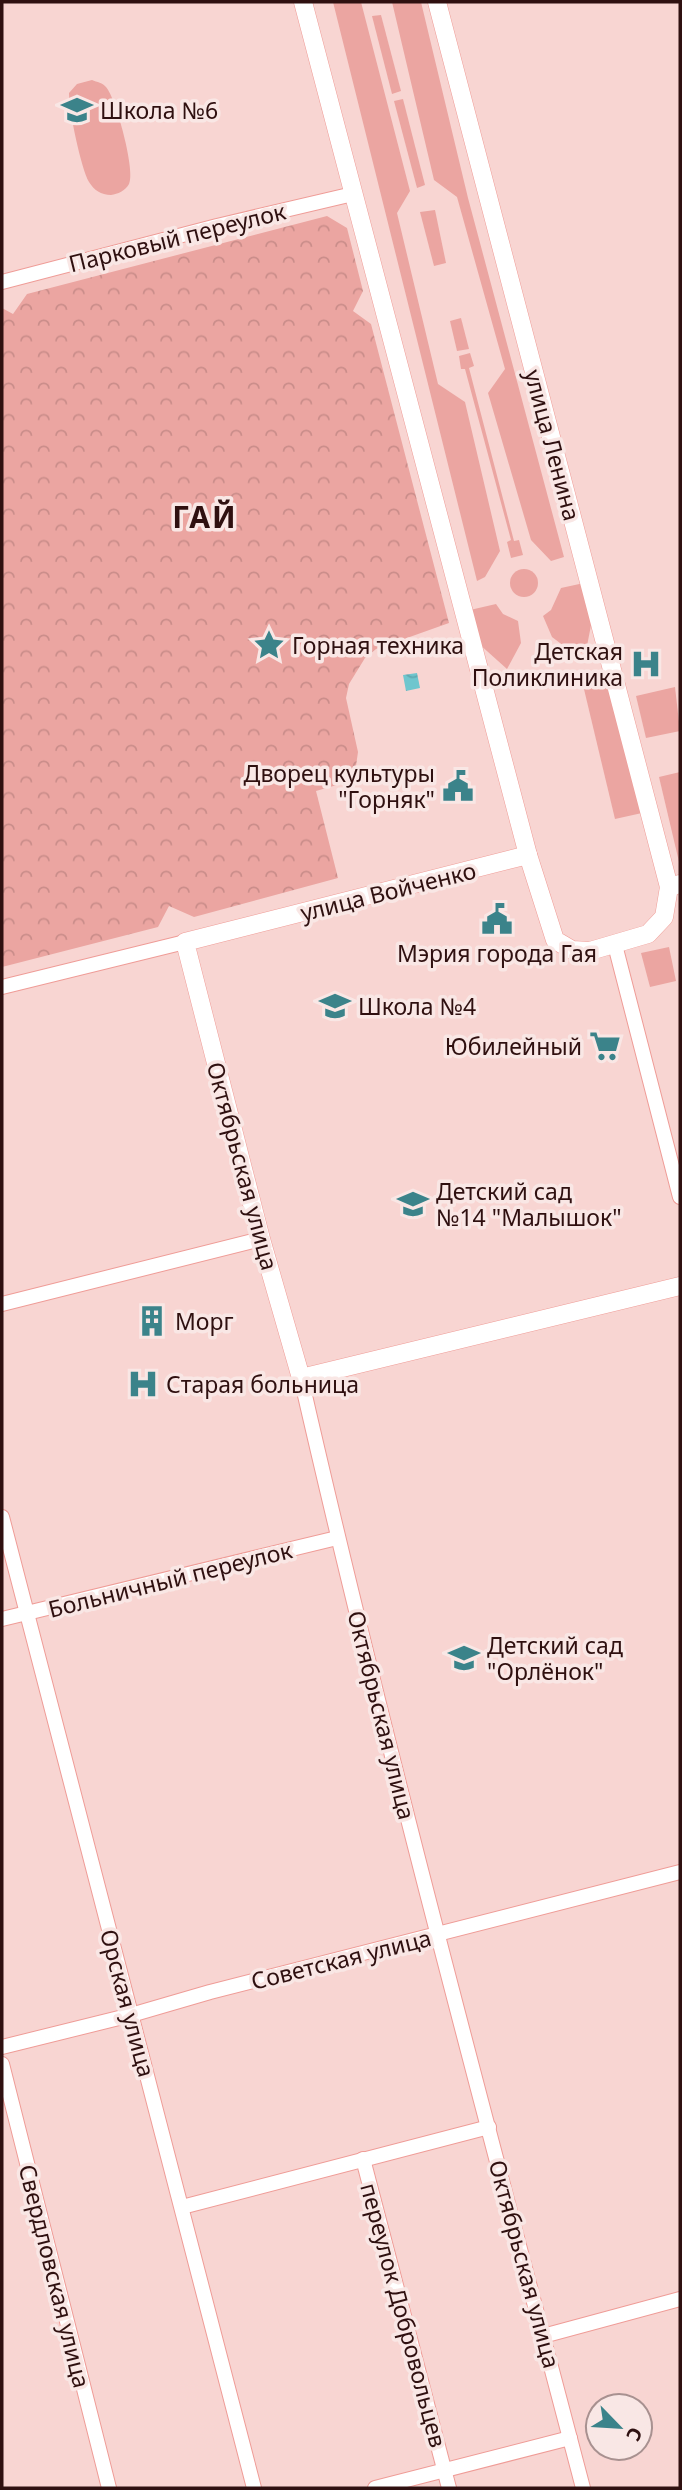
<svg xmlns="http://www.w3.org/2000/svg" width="682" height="2490" viewBox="0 0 682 2490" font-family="'Noto Sans',sans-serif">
<defs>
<pattern id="park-crowns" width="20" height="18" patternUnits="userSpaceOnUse" patternTransform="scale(1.75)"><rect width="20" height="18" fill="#eba5a1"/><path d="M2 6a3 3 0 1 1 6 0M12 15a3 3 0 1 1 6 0" fill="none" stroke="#ca8d8a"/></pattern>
<pattern id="water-waves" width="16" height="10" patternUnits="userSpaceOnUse" patternTransform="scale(1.75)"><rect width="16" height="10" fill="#6fc6ce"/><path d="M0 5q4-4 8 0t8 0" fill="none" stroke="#60a9b0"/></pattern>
</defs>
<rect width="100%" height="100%" fill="#f8d5d2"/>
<g fill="#eba5a1">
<polygon points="333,2 361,2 410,191 397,213 438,384 465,402 500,551 485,577 477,581"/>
<polygon points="392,2 421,2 468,198 564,557 551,561 531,540 488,393 505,369 457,197 434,180"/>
<polygon points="381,15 401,91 392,94 372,16"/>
<path d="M 92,80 C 97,82 103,83 106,87 C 116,98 136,172 129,184 C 125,191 118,194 111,195 C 101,195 94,190 89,182 C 81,168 69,111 69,93 L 77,84 Z"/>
<polygon points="403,99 425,185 417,188 394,101"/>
<polygon points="435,210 446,263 434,266 420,212"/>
<polygon points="461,318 469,349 457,351 450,321"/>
<polygon points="470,353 474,366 469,368 514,541 519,540 523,555 511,558 507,542 511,540 465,369 461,369 459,356"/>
<circle cx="524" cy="583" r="14"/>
<polygon points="584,583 593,615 586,651 576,655 552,637 543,616 551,610 561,588"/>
<polygon points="496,604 503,614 518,621 521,643 507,669 478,643 470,610"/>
<polygon points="608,680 642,813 615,819 583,685"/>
<polygon points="675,687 680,731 646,738 636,696"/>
<polygon points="680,772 680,866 659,777"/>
<polygon points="669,947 676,981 650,987 641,953"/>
</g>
<polygon fill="url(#park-crowns)" points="327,216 347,228 363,291 353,311 371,324 449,623 376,649 365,658 349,684 346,698 358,752 354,780 316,791 338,878 194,917 169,906 158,927 2,967 2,308 13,314 27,294"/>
<polygon fill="url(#water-waves)" points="417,673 420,688 406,691 403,675"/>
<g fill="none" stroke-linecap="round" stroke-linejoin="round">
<defs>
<g id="minor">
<polyline points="2,282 217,226 353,194"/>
<polyline points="615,945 680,1197"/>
<polyline points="2,987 185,942"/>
<polyline points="2,1304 261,1239"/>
<path d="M 301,1378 C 386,1750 486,2119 583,2488"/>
<polyline points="2,1517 254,2488"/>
<polyline points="2,1619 337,1538"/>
<polyline points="2,2047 131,2015 210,1992 680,1872"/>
<polyline points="2,2064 109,2488"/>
<polyline points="363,2159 449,2488"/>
<polyline points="182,2207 489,2127"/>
<polyline points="543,2336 680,2299"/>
<polyline points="375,2488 570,2438"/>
</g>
<g id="major">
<polyline points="303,2 528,855 555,940 572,950 590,951 648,934 664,917 669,887 680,884"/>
<polyline points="437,2 669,887"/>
<polyline points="528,855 185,942 261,1239 301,1378 680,1286"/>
</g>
</defs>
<use href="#minor" stroke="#ef9c97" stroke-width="16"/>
<use href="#major" stroke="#ef9c97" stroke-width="19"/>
<use href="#minor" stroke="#fff" stroke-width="14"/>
<use href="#major" stroke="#fff" stroke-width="18"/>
</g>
<defs>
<symbol id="school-bare" viewBox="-9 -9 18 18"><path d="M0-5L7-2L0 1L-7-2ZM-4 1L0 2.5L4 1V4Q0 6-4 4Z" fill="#3b838a" stroke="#f9e7e5" stroke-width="2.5" paint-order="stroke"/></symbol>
<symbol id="sight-bare" viewBox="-9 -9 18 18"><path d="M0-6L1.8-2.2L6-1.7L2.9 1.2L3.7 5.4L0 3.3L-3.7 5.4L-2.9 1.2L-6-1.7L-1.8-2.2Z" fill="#3b838a" stroke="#f9e7e5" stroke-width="2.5" paint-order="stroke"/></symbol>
<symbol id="hospital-bare" viewBox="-9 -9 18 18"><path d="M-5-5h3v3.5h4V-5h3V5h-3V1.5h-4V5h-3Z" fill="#3b838a" stroke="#f9e7e5" stroke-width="2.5" paint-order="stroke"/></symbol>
<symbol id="civic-bare" viewBox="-9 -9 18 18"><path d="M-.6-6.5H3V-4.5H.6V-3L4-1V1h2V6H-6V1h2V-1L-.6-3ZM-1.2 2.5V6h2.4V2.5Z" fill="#3b838a" stroke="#f9e7e5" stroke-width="2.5" paint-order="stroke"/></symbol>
<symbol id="supermarket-bare" viewBox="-9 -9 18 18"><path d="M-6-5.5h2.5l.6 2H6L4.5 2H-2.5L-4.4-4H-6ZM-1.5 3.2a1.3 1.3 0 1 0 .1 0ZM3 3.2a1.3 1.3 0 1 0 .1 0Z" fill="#3b838a" stroke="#f9e7e5" stroke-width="2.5" paint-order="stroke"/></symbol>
<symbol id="building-bare" viewBox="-9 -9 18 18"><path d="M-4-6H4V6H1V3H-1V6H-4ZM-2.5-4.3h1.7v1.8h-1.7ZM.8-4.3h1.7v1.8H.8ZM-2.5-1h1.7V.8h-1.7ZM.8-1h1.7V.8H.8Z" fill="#3b838a" stroke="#f9e7e5" stroke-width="2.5" paint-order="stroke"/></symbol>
</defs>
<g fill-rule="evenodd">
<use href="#school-bare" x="55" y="88" width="44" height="44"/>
<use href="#sight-bare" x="247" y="623" width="44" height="44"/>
<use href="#hospital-bare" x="624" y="642" width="44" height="44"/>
<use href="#civic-bare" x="436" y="764" width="44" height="44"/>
<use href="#civic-bare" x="475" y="897" width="44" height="44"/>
<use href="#school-bare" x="313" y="984" width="44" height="44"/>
<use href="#supermarket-bare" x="583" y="1024" width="44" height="44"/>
<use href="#school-bare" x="391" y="1182" width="44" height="44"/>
<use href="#building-bare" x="130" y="1299" width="44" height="44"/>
<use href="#hospital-bare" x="121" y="1362" width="44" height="44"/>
<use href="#school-bare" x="442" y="1636" width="44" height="44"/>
</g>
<g text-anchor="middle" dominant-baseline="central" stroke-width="7" stroke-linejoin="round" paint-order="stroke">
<g font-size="23" fill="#2f1010" stroke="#f9e7e5" text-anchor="start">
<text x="100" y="110">Школа №6</text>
<text x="292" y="645">Горная техника</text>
<text x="623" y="651" text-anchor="end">Детская<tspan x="623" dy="26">Поликлиника</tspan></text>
<text x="435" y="773" text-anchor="end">Дворец культуры<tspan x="435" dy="26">"Горняк"</tspan></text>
<text x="497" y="953" text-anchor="middle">Мэрия города Гая</text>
<text x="358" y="1006">Школа №4</text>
<text x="582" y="1046" text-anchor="end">Юбилейный</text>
<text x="436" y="1191">Детский сад<tspan x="436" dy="26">№14 "Малышок"</tspan></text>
<text x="175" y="1321">Морг</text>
<text x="166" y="1384">Старая больница</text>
<text x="487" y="1645">Детский сад<tspan x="487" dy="26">"Орлёнок"</tspan></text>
</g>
<g font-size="23" fill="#2f1010" stroke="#f9e7e5">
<text transform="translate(177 237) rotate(-14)">Парковый переулок</text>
<text transform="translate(553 445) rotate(75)">улица Ленина</text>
<text transform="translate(388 891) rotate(-14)">улица Войченко</text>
<text transform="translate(243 1166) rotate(75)">Октябрьская улица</text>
<text transform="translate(170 1579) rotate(-14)">Больничный переулок</text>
<text transform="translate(382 1715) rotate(76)">Октябрьская улица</text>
<text transform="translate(341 1959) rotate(-14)">Советская улица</text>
<text transform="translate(128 2003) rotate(75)">Орская улица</text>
<text transform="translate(525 2264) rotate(75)">Октябрьская улица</text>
<text transform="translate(55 2276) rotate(76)">Свердловская улица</text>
<text transform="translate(404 2315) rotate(75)">переулок Добровольцев</text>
</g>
<g font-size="30" font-weight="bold" letter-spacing="2" fill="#2f1010" stroke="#f9e7e5">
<text x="205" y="516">ГАЙ</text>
</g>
</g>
<rect width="682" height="2490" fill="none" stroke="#2f1010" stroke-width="7"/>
<g transform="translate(619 2427) rotate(115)"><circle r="33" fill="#f9e7e5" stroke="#a89190" stroke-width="2"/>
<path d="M0-5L12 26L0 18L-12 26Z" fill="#3b838a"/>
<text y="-10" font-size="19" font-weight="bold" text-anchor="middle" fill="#2f1010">С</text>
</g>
</svg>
